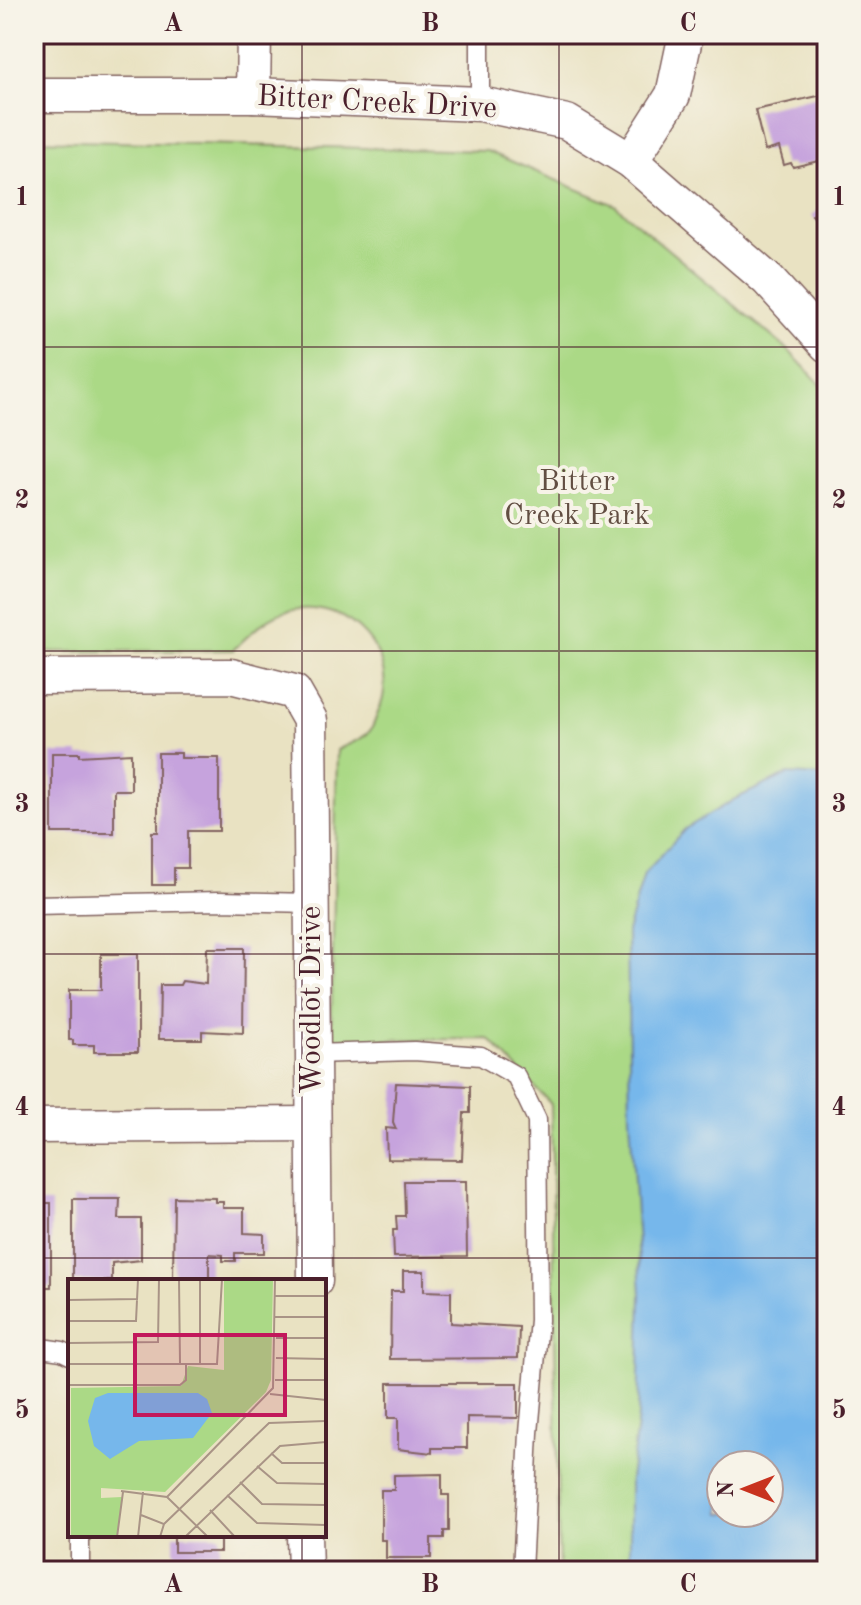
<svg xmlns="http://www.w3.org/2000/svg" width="861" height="1605" viewBox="0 0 861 1605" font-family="'Old Standard TT',serif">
<rect width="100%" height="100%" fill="#f7f3e8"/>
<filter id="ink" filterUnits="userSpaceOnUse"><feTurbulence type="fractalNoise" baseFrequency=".0125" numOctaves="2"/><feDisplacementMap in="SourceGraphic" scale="16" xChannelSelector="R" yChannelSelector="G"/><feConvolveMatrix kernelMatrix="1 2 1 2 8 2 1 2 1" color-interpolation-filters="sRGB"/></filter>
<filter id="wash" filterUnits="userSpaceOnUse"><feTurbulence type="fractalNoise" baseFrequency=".006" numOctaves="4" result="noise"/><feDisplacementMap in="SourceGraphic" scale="32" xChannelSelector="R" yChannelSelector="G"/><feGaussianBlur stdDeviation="1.8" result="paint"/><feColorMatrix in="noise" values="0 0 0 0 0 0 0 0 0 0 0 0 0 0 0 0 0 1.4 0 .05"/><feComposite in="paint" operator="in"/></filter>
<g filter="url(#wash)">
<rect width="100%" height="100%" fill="#e9e2c2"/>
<path fill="#abd986" stroke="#7a7c58" stroke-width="2" fill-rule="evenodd" d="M 34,140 L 487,151 L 615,205 L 788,350 L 827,391 L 827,1571 L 559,1571 L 551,1104 L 489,1039 L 331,1040 L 337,750 C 346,745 362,740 369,732 C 373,728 375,720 377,715 C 405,657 349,596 288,611 C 267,615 248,636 233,650 L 34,652 ZM 721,1465 L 769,1465 L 769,1513 L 721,1513 Z"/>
<path fill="#76b7eb" stroke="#606b8b" stroke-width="2" fill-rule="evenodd" d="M 788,774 L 827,776 L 827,1571 L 630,1571 L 630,1480 L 638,1416 L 641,1294 L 630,1118 L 627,932 L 644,874 L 685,829 L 735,799 ZM 721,1465 L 769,1465 L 769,1513 L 721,1513 Z"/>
<g id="blocks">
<g fill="#c6a3dd">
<polygon points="827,94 827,159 793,167 791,163 784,165 779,147 765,151 755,110"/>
<polygon points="827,202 827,232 812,216"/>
<polygon points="52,753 79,753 79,756 131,753 131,790 114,790 114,833 52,833"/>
<polygon points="158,753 181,753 181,758 219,758 219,831 188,831 188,868 174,868 174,885 152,885 152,832 158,832"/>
<polygon points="207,948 244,948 243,1033 202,1031 202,1039 159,1039 160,985 180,985 182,981 206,984"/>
<polygon points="101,954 138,954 138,1052 94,1052 94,1045 73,1045 73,1040 69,1040 69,990 101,990"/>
<rect x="34" y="982" width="6" height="62"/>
<polygon points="396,1083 470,1086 470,1113 464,1113 462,1160 387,1159 386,1128 396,1129 393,1122"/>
<polygon points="404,1181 466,1181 467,1256 394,1257 393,1230 397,1230 396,1216 405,1216"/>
<polygon points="174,1197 215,1198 215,1202 223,1202 223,1208 244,1208 244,1233 264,1234 264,1253 235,1253 235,1261 223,1261 223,1255 209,1254 209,1281 173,1281"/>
<polygon points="73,1199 120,1199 119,1219 141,1219 141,1260 112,1263 112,1281 73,1281"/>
<rect x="34" y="1203" width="17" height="84"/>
<polygon points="403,1271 424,1271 424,1291 451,1292 451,1323 519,1327 518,1358 390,1359 391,1291 403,1291"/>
<polygon points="388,1383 518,1383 518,1418 467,1417 467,1448 432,1448 432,1453 398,1449 398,1418 388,1418"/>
<polygon points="442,1474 442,1495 449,1495 449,1531 444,1531 444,1538 431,1538 431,1558 386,1558 386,1540 381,1540 381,1490 394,1490 394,1475"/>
<rect x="174" y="1535" width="46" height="17"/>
</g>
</g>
</g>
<g filter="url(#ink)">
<use href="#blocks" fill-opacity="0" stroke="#826360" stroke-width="2"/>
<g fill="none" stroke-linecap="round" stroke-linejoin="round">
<defs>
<g id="lane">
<polyline points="480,104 480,34"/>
<polyline points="34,905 220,901 311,903"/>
<polyline points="312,1054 414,1051 481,1056 516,1076 537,1120 539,1320 529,1433 522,1571"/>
<polyline points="34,1347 62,1351 70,1355"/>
<polyline points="80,1535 80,1571"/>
</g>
<g id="street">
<polyline points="34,95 253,95 480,104 567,122 631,161 768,280 827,345"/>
<polyline points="253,95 254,34"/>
<polyline points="631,161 673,95 686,34"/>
<polyline points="34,677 231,676 294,692 310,720 315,1281"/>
<polyline points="34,1126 313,1124"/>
<polyline points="304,1535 305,1571"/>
</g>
</defs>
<use href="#lane" stroke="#826360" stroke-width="21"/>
<use href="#street" stroke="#826360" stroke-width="37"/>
<use href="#lane" stroke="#fff" stroke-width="18"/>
<use href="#street" stroke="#fff" stroke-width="34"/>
</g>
</g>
<path fill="none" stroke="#4a1f2b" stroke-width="2" stroke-opacity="0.55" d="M 302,34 L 302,1281M 559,34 L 559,1571M 34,347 L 827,347M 34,651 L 827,651M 34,954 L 827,954M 34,1258 L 827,1258M 302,1535 L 302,1571"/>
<g text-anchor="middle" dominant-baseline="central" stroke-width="8" stroke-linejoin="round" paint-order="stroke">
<g font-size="30" fill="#4a1f2b" stroke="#f7f3e8">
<text transform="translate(377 103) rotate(3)">Bitter Creek Drive</text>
<text transform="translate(312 1000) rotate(-90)">Woodlot Drive</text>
</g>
<g font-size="30" fill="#624e42" stroke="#f7f3e8">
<text x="577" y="482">Bitter<tspan x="577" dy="34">Creek Park</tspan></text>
</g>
</g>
<g transform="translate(68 1279)">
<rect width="258" height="258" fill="#e9e2c2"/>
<path d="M 156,0 L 205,0 L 203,101 L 198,113 L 97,213 L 33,209 L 33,219 L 54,218 L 49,258 L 3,258 L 3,109 L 113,107 L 120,87 L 156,91 Z" fill="#abd986"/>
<path d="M 40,114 L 130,114 L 139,120 L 144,134 L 125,159 L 71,162 L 42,180 L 26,167 L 20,142 L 27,119 Z" fill="#76b7eb"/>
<path fill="none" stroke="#a99486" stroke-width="2" d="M 111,0 L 112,85M 132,0 L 132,85M 207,17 L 258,17M 0,21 L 70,20M 207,38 L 258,38M 0,42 L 68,42 L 70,0M 208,59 L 258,59M 0,64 L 90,63 L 91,0M 208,79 L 258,80M 0,85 L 149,85 L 154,0M 207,101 L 258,101M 0,106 L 112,106 L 118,101 L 118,85M 202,115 L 258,121M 0,165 L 0,254M 203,174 L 214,184 L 258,184M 189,187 L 209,204 L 258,205M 172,203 L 194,225 L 258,226M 53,212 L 99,218 L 140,258M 159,216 L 189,244 L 258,246M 99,218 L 205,109 L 207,0M 142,231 L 167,258M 73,236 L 96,245 L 92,258M 96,245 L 201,144 L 258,142M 49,258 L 55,213M 70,258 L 75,213M 117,258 L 212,167 L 258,163"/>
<path fill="#c2185b" fill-opacity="0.15" stroke="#c2185b" stroke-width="4" d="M 67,56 L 217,56 L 217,136 L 67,136 Z"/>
<rect width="258" height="258" fill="none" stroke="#4a1f2b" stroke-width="4"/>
</g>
<rect width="861" height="1605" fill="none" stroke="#f7f3e8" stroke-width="88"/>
<g transform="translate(745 1489) rotate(270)"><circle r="38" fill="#f7f3e8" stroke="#b29e9c" stroke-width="2"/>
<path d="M0-6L14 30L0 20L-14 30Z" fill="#c8321e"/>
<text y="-12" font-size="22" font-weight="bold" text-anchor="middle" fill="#4a1f2b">N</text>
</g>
<rect x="44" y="44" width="773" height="1517" fill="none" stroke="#4a1f2b" stroke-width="3"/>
<g font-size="26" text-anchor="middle" font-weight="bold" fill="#4a1f2b">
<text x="173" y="31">A</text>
<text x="430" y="31">B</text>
<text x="688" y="31">C</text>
<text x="22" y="205">1</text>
<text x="839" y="205">1</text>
<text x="22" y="508">2</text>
<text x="839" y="508">2</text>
<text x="22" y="812">3</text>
<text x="839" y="812">3</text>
<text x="22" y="1115">4</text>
<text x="839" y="1115">4</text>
<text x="22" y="1418">5</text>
<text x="839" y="1418">5</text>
<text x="173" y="1592">A</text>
<text x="430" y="1592">B</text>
<text x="688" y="1592">C</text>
</g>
</svg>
